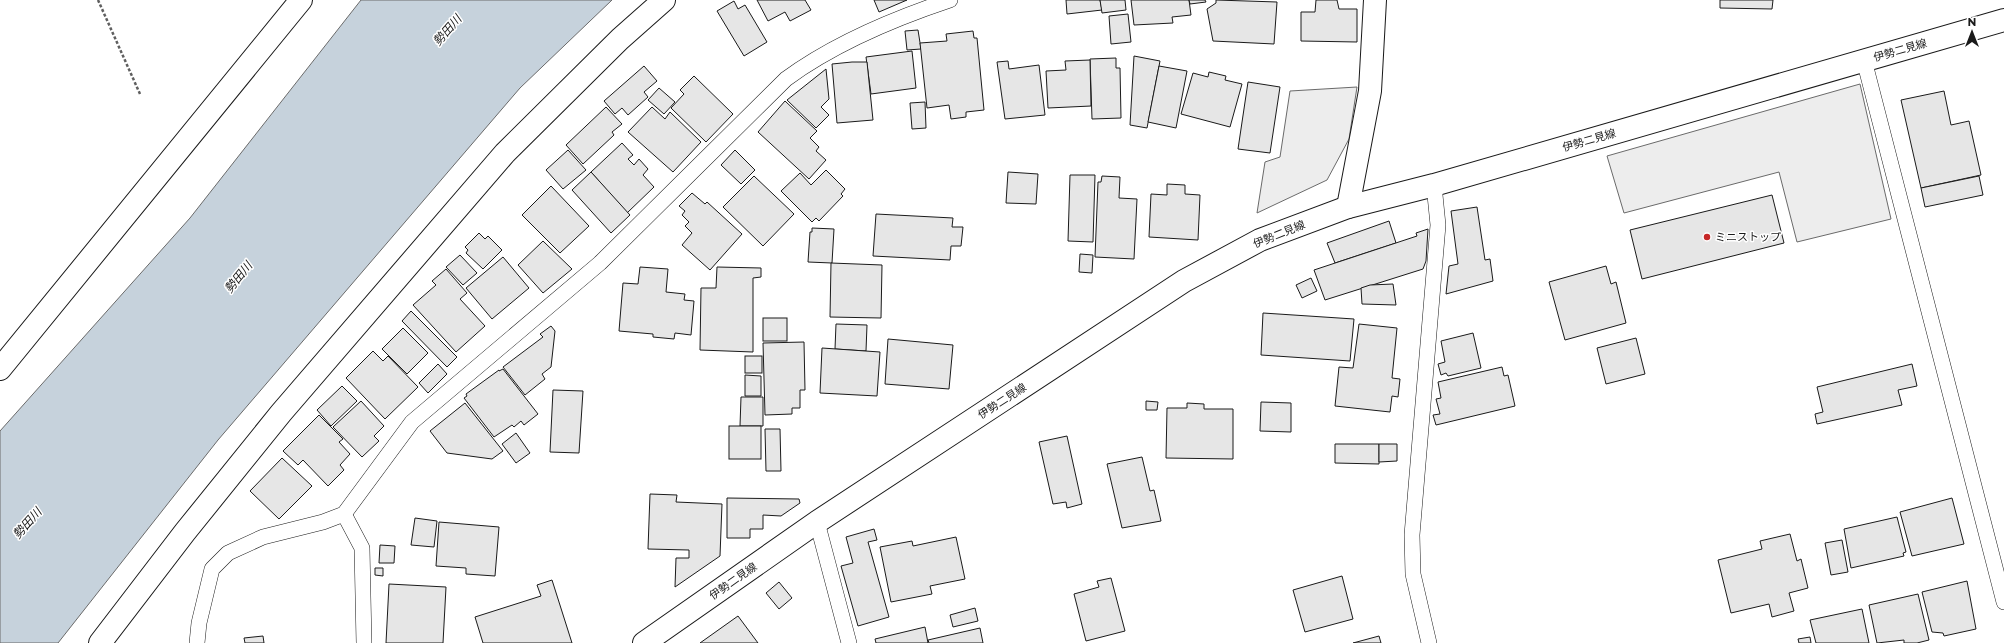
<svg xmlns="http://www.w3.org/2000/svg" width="2004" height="643" viewBox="0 0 2004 643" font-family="Montserrat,'Noto Sans JP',sans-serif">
<rect width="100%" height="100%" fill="#fff"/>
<g fill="#ededed" stroke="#6a6a6a">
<polygon points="1860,84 1891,219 1797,242 1779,172 1624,213 1607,156"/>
<polygon points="1357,87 1349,139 1327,180 1257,213 1265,162 1280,157 1290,91"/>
</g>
<polygon fill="#c6d2dc" stroke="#6a6a6a" points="361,0 612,0 520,88 218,440 58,643 0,643 0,431 190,218"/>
<g fill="#e6e6e6" stroke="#1a1a1a">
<polygon points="757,0 805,0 811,10 790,21 785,12 768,21"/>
<polygon points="874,0 907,0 879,12"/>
<polygon points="1066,0 1100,0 1102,10 1067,14"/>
<polygon points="1100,0 1125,0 1126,10 1102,13"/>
<polygon points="1131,0 1189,0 1191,15 1172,17 1173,23 1134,25"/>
<polygon points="1189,0 1205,0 1206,2 1190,4"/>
<polygon points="1216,0 1277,2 1274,44 1213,41 1207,9 1216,3"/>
<polygon points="1316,0 1337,0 1339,9 1357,9 1357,42 1301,41 1301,12 1315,12"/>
<polygon points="1720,0 1773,0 1772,9 1720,8"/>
<polygon points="734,1 738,9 745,5 767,42 744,56 717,11"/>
<polygon points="1128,14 1131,42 1111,44 1109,16"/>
<polygon points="918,30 921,49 907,50 905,31"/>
<polygon points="973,31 974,38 977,38 984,110 966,112 966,117 951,119 949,105 927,108 920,43 947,41 946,34"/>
<polygon points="912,51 916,88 871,94 866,57"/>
<polygon points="1134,56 1160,61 1147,128 1130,125"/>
<polygon points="1116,58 1116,68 1120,68 1121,118 1092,119 1090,59"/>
<polygon points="1090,60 1091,106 1048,108 1046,71 1066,70 1065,61"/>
<polygon points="1008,61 1009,69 1039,65 1045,115 1005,119 997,62"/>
<polygon points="852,62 867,62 873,120 837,123 832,64"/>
<polygon points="644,66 657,81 644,92 648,97 628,115 622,108 615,114 604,101"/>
<polygon points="1159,66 1187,71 1176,128 1148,122"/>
<polygon points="826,69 829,99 821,107 829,115 816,128 787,100"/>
<polygon points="1209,72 1226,76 1225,80 1242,84 1230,127 1181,114 1193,73 1208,77"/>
<polygon points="694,76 733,114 706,142 671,108 684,94 680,90"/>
<polygon points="1248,82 1280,87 1270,153 1238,149"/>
<polygon points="659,88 675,102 664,114 648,100"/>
<polygon points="1944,91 1951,125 1969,121 1981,175 1921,188 1901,100"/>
<polygon points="785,101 817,131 810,138 819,147 816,151 826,160 809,179 758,132"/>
<polygon points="925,102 926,128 912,129 910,103"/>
<polygon points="606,107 622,124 612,132 614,135 583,164 566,145"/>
<polygon points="652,107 665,119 670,112 701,142 673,172 628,132"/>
<polygon points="622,143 633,155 628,159 634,165 639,159 648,169 643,175 654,187 627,213 591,172"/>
<polygon points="568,150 586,170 563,189 546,170"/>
<polygon points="735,150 755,170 741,184 721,165"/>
<polygon points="826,170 845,189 841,194 843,196 819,221 816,218 812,222 781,191 800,173 811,185"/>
<polygon points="591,172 630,215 611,233 572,190"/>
<polygon points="1008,172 1038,174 1036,204 1006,203"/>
<polygon points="1070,175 1095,175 1093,242 1068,241"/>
<polygon points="754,176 794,214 763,246 723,207"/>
<polygon points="1102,176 1120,177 1119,198 1137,199 1134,259 1095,257 1098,182 1101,182"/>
<polygon points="1979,176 1983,195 1925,207 1921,188"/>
<polygon points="1167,184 1185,185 1185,194 1200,195 1198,240 1149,237 1151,194 1167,195"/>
<polygon points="551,186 589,226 560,253 522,215"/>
<polygon points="692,193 705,204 707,202 742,234 710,270 682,245 692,233 685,226 689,222 682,215 685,211 679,206"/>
<polygon points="1772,195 1784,243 1642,279 1630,230"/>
<polygon points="1477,207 1485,260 1490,259 1493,281 1446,294 1449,266 1458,264 1451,211"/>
<polygon points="876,214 953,218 952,227 963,227 961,246 951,246 950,260 873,256"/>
<polygon points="1389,221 1396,243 1335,263 1327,243"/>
<polygon points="812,228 834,229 832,263 808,262 810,232 812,232"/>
<polygon points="1428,229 1426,261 1423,269 1325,300 1314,270 1417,236 1416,233"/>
<polygon points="479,233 485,239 488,236 502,250 483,269 466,253 468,250 465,247"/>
<polygon points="543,241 572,269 543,293 518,265"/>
<polygon points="1080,254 1093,255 1092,273 1079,272"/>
<polygon points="460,255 477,273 463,285 446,267"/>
<polygon points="503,257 529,288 492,319 466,288"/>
<polygon points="831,263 882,265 881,318 830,317"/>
<polygon points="1606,266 1611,284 1616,282 1626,323 1565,340 1549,282"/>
<polygon points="640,267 668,269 666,292 685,294 684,300 694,301 691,335 675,333 674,339 653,337 653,334 619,331 623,283 638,284"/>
<polygon points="717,267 761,268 761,277 753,278 753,352 700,350 701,288 716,288"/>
<polygon points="446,269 467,293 460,299 485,326 456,352 413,305 436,285 432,281"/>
<polygon points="1311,278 1317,291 1302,298 1296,285"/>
<polygon points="1393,284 1396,305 1362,304 1361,288 1370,285"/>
<polygon points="411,311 457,357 447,367 402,321"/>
<polygon points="1263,313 1354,319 1350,361 1261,355"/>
<rect x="763" y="318" width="24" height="23"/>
<polygon points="836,324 867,325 866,351 835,349"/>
<polygon points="1359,324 1397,328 1392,378 1400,379 1398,397 1392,396 1390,412 1335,406 1339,367 1353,368"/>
<polygon points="551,326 555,331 551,367 542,374 545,379 525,395 503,367 543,337 540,334"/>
<polygon points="403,328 428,353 407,374 382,349"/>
<polygon points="1473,333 1481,368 1448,376 1446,373 1441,375 1438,364 1445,362 1441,341"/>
<polygon points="1636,338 1645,374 1606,384 1597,348"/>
<polygon points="888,339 953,345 949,389 885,384"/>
<polygon points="804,342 805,390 800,390 800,408 792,408 792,414 765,415 763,343"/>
<polygon points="822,348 880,352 877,396 820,393"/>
<polygon points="373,351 383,361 388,356 418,387 385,419 346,378"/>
<rect x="745" y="356" width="17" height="17"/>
<polygon points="438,364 447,374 428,393 419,383"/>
<polygon points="1912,364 1917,386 1898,390 1902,405 1817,424 1815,414 1823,412 1817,387"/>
<polygon points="1502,367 1504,376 1508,375 1515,406 1436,425 1433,415 1440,414 1436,399 1441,398 1438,382"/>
<polygon points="503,369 538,414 524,425 521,421 514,427 512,425 494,437 464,398 467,396 466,394 499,370 499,371"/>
<polygon points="745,375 761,376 761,396 745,396"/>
<polygon points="342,386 357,401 331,426 317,410"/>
<polygon points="553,390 583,391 579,453 550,452"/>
<polygon points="741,397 763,397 763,426 740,426"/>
<polygon points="361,401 384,426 374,436 379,441 362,457 333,427"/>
<polygon points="1146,401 1158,402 1157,410 1146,410"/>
<polygon points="1261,402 1291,403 1291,432 1260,431"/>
<polygon points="465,403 503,451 492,459 447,453 430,431"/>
<polygon points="1187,403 1204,404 1204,409 1233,409 1233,459 1166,458 1167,408 1187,408"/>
<polygon points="319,415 343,439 339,442 350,454 340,465 344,470 328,486 303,460 298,465 283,451"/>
<rect x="729" y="426" width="32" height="33"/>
<polygon points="765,429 780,429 781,471 766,471"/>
<polygon points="516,433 530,453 516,463 502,444"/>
<polygon points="1067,436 1082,504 1067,508 1066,502 1053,504 1039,442"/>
<polygon points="1335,444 1379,444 1379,464 1335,463"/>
<polygon points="1379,444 1397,444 1397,461 1379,462"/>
<polygon points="1142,457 1150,491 1154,490 1161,521 1122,528 1107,464"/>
<polygon points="282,458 312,486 279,519 250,491"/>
<polygon points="650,494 677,495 676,502 722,504 720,556 675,587 676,558 689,558 689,550 648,549"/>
<polygon points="727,498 799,499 800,503 781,516 763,515 763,529 750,529 750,538 727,538"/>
<polygon points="1952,498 1964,544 1912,556 1900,512"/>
<polygon points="1897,517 1906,552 1903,553 1904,556 1851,568 1844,529"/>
<polygon points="415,518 437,521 434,547 411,545"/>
<polygon points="439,522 499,527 495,576 466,574 466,568 436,566"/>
<polygon points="874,529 877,540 868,542 889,617 858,626 841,566 853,563 846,537"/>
<polygon points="1790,534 1797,561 1801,559 1808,588 1789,593 1794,611 1772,617 1769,604 1731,613 1718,560 1762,549 1760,541"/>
<polygon points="956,537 965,579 930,586 932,594 891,602 880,547 912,541 913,546"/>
<polygon points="1842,540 1848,572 1831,575 1825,543"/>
<polygon points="380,545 395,546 394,563 379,563"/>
<polygon points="375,568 383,568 383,576 375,575"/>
<polygon points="1342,576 1353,619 1305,632 1293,590"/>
<polygon points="1111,578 1125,631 1086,641 1074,594 1099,587 1097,581"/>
<polygon points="552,580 572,643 483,643 475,617 541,596 537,585"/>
<polygon points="1967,581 1976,629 1944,636 1943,633 1932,632 1922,592"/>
<polygon points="779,582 792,598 779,609 766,593"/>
<polygon points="389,584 446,587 443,643 386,643"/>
<polygon points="1918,594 1929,640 1917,643 1904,643 1904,640 1877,643 1869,605"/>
<polygon points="975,608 978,621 953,627 950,615"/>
<polygon points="1862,609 1869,643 1816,643 1810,620"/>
<polygon points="738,616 758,643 700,643"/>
<polygon points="925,627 928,643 876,643 875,639"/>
<polygon points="980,628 983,643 929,643 928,640"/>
<polygon points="263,636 264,643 245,643 244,638"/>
<polygon points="1379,636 1381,643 1353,643"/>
<polygon points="1810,637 1811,643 1799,643 1798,639"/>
</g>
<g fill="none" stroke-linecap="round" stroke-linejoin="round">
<defs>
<g id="service">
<polyline points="1864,60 2004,602"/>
<polyline points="344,514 362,548 364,643"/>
<polyline points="817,522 849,643"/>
<path d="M 197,643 L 199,623 L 212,569 L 228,553 L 263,537 L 323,522 L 344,514 L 412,422 L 600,263 L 786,79 C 835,43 893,19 950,0"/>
<polyline points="1429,643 1413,574 1412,535 1438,225 1434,185"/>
</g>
<g id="minor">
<polyline points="1348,207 1370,91 1375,0"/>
<polyline points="0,369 301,0"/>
<polyline points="100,643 185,532 281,413 505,153 620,39 664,0"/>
</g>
<polyline id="secondary" points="644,643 817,522 1184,281 1260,240 1348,207 1434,185 2004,20"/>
</defs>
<use href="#service" stroke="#1a1a1a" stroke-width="16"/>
<use href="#minor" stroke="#1a1a1a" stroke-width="24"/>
<use href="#secondary" stroke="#1a1a1a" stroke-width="24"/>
<polyline stroke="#5f5f5f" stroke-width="2.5" stroke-dasharray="3 2" stroke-linecap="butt" points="98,0 140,94"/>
<use href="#service" stroke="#fff" stroke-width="15"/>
<use href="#minor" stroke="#fff" stroke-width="22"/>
<use href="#secondary" stroke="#fff" stroke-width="22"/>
</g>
<circle fill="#c62828" stroke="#fff" stroke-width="1.5" cx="1707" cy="237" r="4"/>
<g text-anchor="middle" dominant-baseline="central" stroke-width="3" stroke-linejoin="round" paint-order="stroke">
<g font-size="11" fill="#1a1a1a" stroke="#fff">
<text transform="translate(1900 50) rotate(-16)">伊勢二見線</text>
<text transform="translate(1589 140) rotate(-16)">伊勢二見線</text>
<text transform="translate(1279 234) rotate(-22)">伊勢二見線</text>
<text transform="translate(1002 401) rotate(-33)">伊勢二見線</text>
<text transform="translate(733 581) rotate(-35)">伊勢二見線</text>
</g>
<g font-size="11" fill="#1a1a1a" stroke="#fff" text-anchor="start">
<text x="1715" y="237">ミニストップ</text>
</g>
<g font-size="12" font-style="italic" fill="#1a1a1a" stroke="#fff">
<text transform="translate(447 30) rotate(-49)">勢田川</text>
<text transform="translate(238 277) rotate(-51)">勢田川</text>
<text transform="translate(27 523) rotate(-48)">勢田川</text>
</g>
</g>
<g transform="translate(1972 32)" stroke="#ffffff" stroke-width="3" paint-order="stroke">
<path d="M0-3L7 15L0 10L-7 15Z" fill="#1a1a1a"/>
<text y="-6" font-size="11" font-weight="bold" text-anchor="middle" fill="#1a1a1a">N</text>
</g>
</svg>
